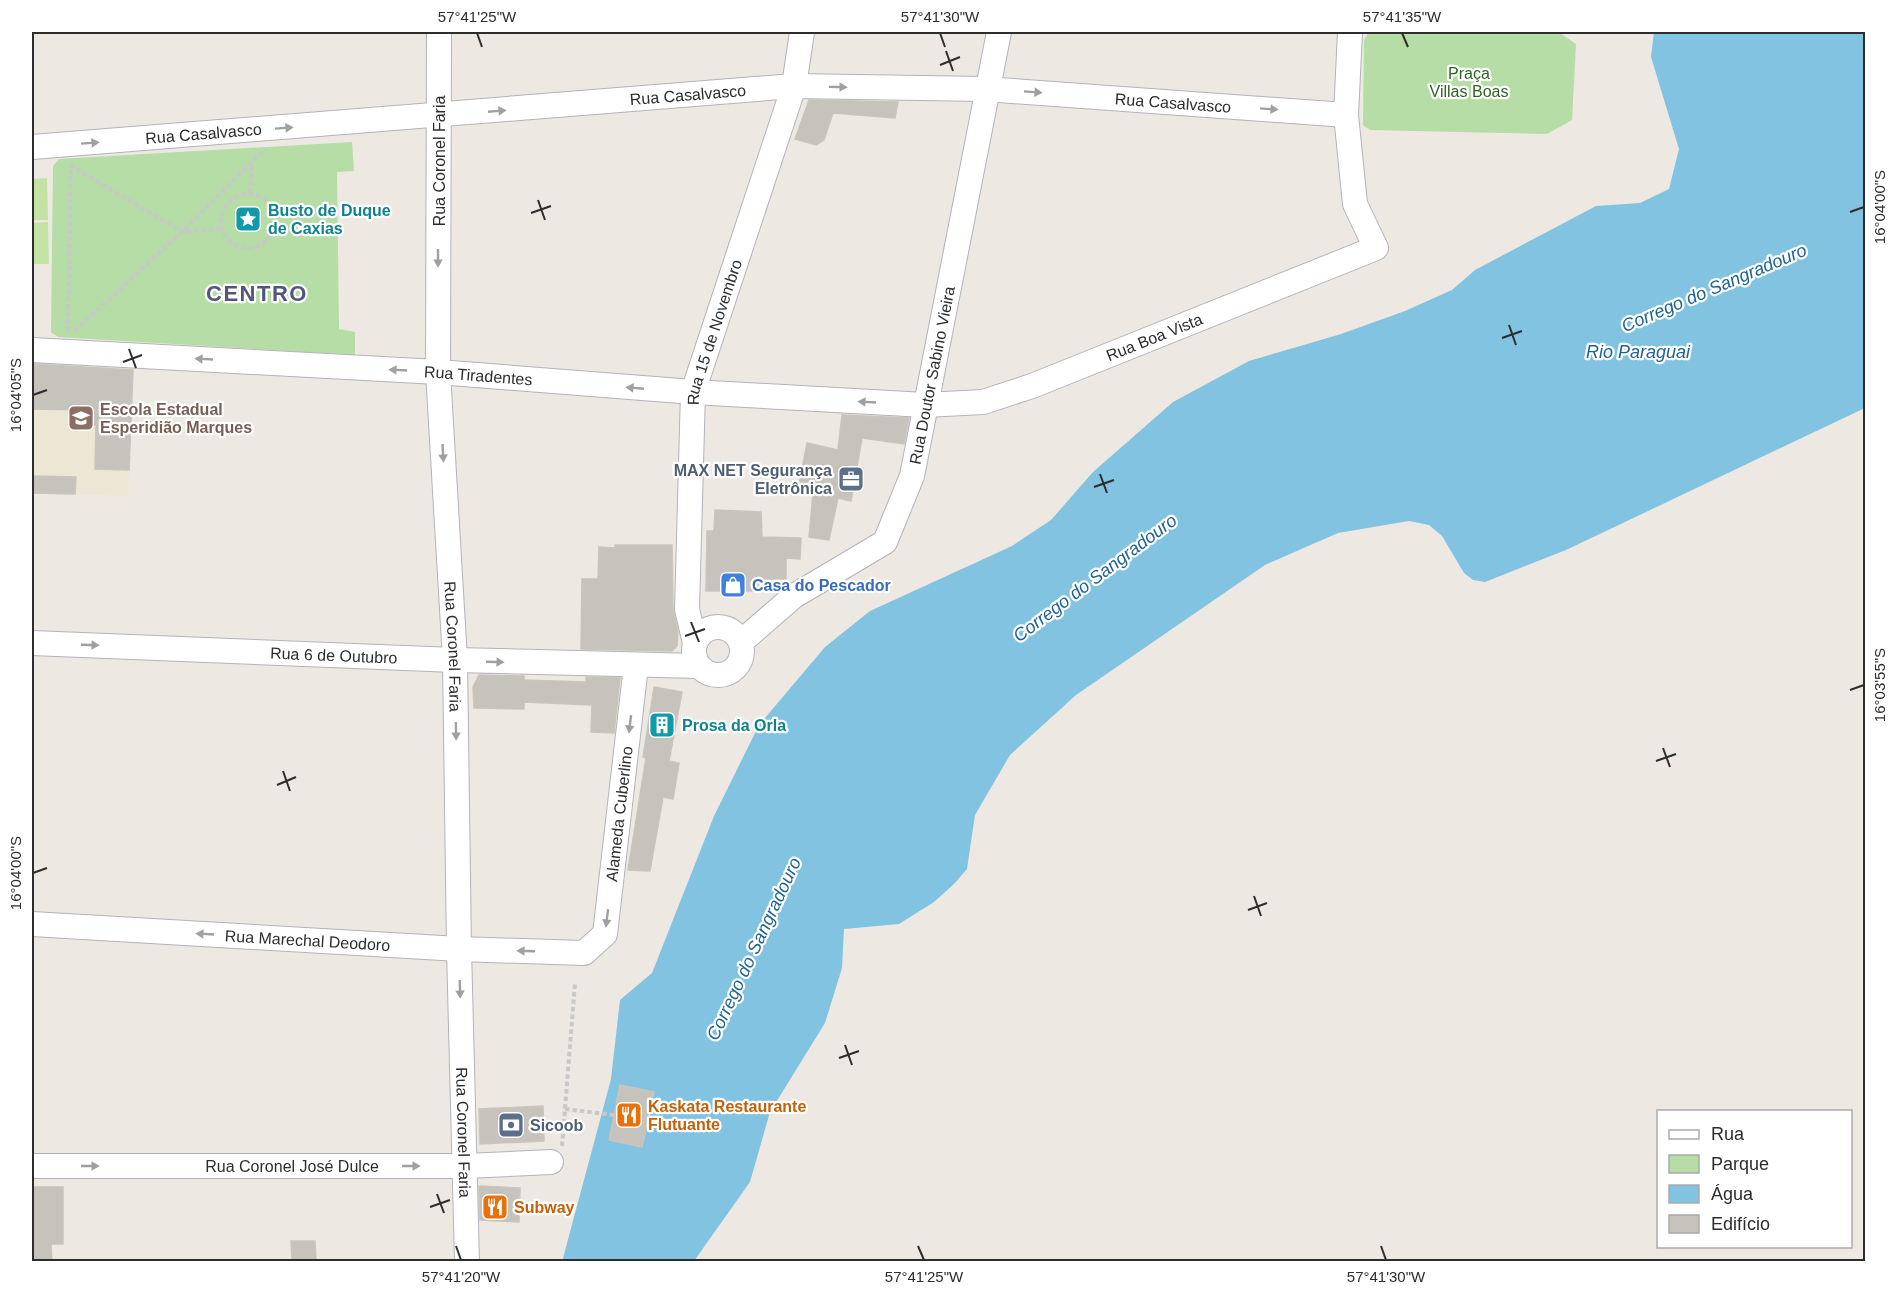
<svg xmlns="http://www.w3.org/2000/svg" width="1897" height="1293" viewBox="0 0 1897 1293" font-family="Arial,sans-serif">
<rect width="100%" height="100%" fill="#ede9e2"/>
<polygon fill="#ece6d4" points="32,362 133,365 128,496 32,493"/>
<g fill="#b5dda5">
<polygon points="1369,32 1560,33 1576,44 1572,120 1547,134 1370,130 1363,125 1364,40"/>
<polygon points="352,142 354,171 337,172 339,329 355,332 355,355 58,337 51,332 53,166 59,159"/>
</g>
<g fill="#c4e2a3">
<polygon points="47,178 48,220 32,220 32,179"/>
<polygon points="48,222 49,264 32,264 32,223"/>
</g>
<polygon fill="#82c3e2" points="1654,32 1865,32 1865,408 1566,550 1485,582 1473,580 1464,573 1442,536 1429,525 1409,521 1338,533 1265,565 1076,695 1010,755 975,815 967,869 954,884 934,902 899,924 844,929 842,968 825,1023 770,1112 750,1182 694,1261 562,1262 611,1079 620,1000 652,973 714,816 759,725 825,647 870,611 1012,546 1051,520 1093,472 1173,402 1249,361 1341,334 1405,311 1452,290 1475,270 1596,206 1640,203 1669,189 1679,149 1651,57"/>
<g fill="#c6c3bd" stroke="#c9c5bb" stroke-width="1.5">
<polygon points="809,100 898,102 895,118 833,113 824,140 816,145 795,139"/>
<polygon points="32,364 133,370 129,470 95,469 96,425 88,425 89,410 32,409"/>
<polygon points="842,415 909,418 904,444 862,438 851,501 838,498 829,540 809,537 813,493 798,490 807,443 838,450"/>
<polygon points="32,476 76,477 75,494 32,493"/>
<polygon points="715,510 761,512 762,537 801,538 800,559 786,558 786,579 759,579 759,591 706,591 707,531 714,531"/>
<polygon points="615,545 672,545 673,609 678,632 677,646 672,651 581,649 582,579 598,579 599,547 615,548"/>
<polygon points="479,675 524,676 524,680 586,682 586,677 620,678 614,733 591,732 592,705 524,702 524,709 474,708 473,687"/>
<polygon points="654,687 682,692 669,761 679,763 673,799 663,797 650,871 628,870 646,758 643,757"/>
<polygon points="620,1085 654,1092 642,1147 609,1140"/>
<polygon points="543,1106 544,1141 480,1144 479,1109"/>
<polygon points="479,1186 520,1188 519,1222 480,1220"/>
<polygon points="32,1187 63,1187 63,1244 51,1244 52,1262 32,1262"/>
<polygon points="291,1241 315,1241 316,1262 292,1262"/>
</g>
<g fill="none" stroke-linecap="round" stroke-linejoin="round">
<defs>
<g id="minor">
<path id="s1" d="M 439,32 L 438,372 L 455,660 L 459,949 L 467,1262"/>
<path id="s2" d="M 32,147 L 794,86 L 985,89 L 1346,115"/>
<path id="s3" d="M 32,350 L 438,372 L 693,392 L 925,405 L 983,402 L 1032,386 L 1376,248 L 1355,204 L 1346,115 L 1350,32"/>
<circle cx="718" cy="651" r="24"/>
<path id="s4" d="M 741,642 L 794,596 L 885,542 L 912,476 L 999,32"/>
<path id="s5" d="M 32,643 L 455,660 L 698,666"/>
<path id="s6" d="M 695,643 L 687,609 L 693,392 L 794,86 L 802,32"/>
<path id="s7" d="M 32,924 L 459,949 L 584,953 L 605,934 L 636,666"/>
<path id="s8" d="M 32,1166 L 466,1166 L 551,1162"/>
</g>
</defs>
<use href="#minor" stroke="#b2b3bc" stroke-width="26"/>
<g stroke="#c8c8c8" stroke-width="4" stroke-dasharray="4.5 3" stroke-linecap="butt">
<polyline points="70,165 182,232 221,229"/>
<polyline points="250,193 252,163"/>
<circle cx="248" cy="221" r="27"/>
<polyline points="68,331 71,166"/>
<polyline points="75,331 182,232 265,149"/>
<polyline points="565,1109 614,1115"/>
<polyline points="562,1146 575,983"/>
</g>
<use href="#minor" stroke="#fff" stroke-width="24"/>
</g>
<defs><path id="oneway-solid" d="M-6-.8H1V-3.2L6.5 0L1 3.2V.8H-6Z" transform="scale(1.5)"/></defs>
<g fill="#a0a0a0">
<use href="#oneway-solid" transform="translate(838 87) rotate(1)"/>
<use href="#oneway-solid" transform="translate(1033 92) rotate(4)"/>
<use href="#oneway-solid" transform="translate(1269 109) rotate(4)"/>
<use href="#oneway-solid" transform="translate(497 111) rotate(-5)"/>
<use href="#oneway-solid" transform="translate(284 128) rotate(-4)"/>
<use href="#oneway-solid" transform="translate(90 143) rotate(-4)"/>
<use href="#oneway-solid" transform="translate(438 258) rotate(90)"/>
<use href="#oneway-solid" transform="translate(204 359) rotate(-177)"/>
<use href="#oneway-solid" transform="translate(398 370) rotate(-177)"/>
<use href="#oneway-solid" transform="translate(635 388) rotate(-175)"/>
<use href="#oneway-solid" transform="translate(867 402) rotate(-177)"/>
<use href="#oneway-solid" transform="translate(443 453) rotate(87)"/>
<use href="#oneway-solid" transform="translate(90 645) rotate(2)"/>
<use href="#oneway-solid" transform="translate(495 662) rotate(2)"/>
<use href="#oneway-solid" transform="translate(630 724) rotate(97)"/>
<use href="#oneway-solid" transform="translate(456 731) rotate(89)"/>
<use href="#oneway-solid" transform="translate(607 918) rotate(97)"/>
<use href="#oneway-solid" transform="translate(205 934) rotate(-177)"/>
<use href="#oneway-solid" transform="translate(526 951) rotate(-178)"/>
<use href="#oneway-solid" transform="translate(460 989) rotate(88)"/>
<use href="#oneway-solid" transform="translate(90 1166)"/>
<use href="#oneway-solid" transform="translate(411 1166)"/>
</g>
<path fill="none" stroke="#2d2d2d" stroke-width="2" d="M 477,33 L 482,47M 940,33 L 945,47M 1402,33 L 1408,47M 946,51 L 953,71M 940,65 L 960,57M 538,200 L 545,220M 1850,212 L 1864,207M 531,213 L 551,206M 1509,325 L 1516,345M 1502,338 L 1522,331M 129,349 L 136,368M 123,362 L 142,355M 33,395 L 47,390M 1100,474 L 1107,493M 1094,487 L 1114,480M 691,622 L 699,642M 685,636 L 705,629M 1850,690 L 1864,685M 1663,748 L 1670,767M 1656,761 L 1676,754M 283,771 L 290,791M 277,785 L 296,777M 33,873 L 47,868M 1254,896 L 1261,916M 1248,910 L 1267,903M 845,1045 L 852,1065M 839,1058 L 859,1051M 437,1194 L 444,1213M 430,1207 L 450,1200M 456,1246 L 461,1260M 918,1246 L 924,1260M 1381,1246 L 1386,1260"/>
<defs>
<symbol id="sight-square" viewBox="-11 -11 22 22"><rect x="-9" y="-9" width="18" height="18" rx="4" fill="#0f9aa8" stroke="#fff"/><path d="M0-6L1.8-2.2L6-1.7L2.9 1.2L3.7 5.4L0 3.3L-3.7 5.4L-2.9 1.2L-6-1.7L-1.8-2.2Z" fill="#fff"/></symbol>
<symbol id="school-square" viewBox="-11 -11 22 22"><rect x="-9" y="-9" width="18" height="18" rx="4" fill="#8d6e63" stroke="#fff"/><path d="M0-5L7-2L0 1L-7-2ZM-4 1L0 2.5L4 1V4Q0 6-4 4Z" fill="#fff"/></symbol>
<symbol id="office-square" viewBox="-11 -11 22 22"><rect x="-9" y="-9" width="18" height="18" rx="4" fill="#5c6f8a" stroke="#fff"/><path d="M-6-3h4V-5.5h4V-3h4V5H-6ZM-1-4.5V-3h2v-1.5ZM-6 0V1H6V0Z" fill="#fff"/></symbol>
<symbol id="shop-square" viewBox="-11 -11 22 22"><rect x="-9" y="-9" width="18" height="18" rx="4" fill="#3f7fe0" stroke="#fff"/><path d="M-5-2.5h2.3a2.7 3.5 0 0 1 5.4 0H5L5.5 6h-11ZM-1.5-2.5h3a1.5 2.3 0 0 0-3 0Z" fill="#fff"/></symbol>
<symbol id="building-square" viewBox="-11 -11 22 22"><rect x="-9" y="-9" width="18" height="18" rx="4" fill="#0f9aa8" stroke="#fff"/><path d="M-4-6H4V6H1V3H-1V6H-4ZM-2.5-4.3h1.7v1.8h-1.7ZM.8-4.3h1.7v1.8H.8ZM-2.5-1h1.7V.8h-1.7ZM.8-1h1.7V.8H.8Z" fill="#fff"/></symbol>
<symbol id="restaurant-square" viewBox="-11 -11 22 22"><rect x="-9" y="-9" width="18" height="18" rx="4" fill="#e8710a" stroke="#fff"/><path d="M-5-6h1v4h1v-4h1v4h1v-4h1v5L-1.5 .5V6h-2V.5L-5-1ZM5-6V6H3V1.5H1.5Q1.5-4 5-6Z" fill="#fff"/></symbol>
<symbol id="bank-square" viewBox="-11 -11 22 22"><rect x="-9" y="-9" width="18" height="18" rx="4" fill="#5c6f8a" stroke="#fff"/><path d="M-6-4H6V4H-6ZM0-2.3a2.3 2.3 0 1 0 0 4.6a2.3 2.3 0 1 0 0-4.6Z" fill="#fff"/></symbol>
</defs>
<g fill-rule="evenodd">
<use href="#sight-square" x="233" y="204" width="30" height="30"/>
<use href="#school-square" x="66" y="403" width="30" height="30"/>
<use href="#office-square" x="836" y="464" width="30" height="30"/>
<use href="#shop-square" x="718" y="570" width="30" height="30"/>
<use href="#building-square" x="647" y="710" width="30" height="30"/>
<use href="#restaurant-square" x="614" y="1100" width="30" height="30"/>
<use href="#bank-square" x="496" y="1110" width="30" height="30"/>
<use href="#restaurant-square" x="480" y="1192" width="30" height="30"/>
</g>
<g text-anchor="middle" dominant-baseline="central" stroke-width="4.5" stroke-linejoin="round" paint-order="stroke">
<g font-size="16" fill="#2e6424" stroke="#fff">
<text x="1469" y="73">Praça<tspan x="1469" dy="18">Villas Boas</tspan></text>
</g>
<g font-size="16" fill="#2d2d2d" stroke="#fff">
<text stroke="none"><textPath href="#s2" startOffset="658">Rua Casalvasco</textPath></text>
<text stroke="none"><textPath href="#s2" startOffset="1144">Rua Casalvasco</textPath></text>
<text stroke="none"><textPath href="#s2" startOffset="172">Rua Casalvasco</textPath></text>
<text transform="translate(439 161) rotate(-90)">Rua Coronel Faria</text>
<text stroke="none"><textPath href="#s6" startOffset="315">Rua 15 de Novembro</textPath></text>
<text stroke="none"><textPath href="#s3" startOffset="1136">Rua Boa Vista</textPath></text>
<text stroke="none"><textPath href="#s4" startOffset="350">Rua Doutor Sabino Vieira</textPath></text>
<text stroke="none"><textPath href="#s3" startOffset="447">Rua Tiradentes</textPath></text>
<text stroke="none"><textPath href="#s1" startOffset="615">Rua Coronel Faria</textPath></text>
<text stroke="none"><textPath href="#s5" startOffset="302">Rua 6 de Outubro</textPath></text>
<text stroke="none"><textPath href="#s7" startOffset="702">Alameda Cuberlino</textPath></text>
<text stroke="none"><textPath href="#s7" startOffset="276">Rua Marechal Deodoro</textPath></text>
<text stroke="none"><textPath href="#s1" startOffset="1101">Rua Coronel Faria</textPath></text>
<text stroke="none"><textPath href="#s8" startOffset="260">Rua Coronel José Dulce</textPath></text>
</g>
<g font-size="16" font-weight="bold" fill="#0d838f" stroke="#fff" text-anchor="start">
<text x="268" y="210">Busto de Duque<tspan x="268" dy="18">de Caxias</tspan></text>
<text x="682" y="725">Prosa da Orla</text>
</g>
<g font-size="16" font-weight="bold" fill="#785e54" stroke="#fff" text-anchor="start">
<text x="100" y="409">Escola Estadual<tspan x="100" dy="18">Esperidião Marques</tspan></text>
</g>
<g font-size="16" font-weight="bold" fill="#4e5e75" stroke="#fff" text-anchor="end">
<text x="832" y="470">MAX NET Segurança<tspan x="832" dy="18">Eletrônica</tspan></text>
<text x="530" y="1125" text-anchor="start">Sicoob</text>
</g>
<g font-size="16" font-weight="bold" fill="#366cbe" stroke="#fff" text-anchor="start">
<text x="752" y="585">Casa do Pescador</text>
</g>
<g font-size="16" font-weight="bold" fill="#c56008" stroke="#fff" text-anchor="start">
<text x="648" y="1106">Kaskata Restaurante<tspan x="648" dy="18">Flutuante</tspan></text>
<text x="514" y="1207">Subway</text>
</g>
<g font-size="18" font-style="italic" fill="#1e6391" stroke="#fff">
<text transform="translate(1714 288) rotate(-23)">Corrego do Sangradouro</text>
<text x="1638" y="352">Rio Paraguai</text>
<text transform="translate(1095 578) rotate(-37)">Corrego do Sangradouro</text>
<text transform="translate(754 949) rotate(-65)">Corrego do Sangradouro</text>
</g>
<g font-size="22" font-weight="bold" letter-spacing="1.5" fill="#525779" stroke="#fff">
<text x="257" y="293">CENTRO</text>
</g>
</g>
<rect width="1897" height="1293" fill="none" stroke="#ffffff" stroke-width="66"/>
<rect x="1657" y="1110" width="195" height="138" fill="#ffffff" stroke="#ababab" stroke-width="1.5"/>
<rect x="1669" y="1130" width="30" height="9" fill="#ffffff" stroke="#ababab" stroke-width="1.5"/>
<text x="1711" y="1140" font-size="18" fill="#2d2d2d">Rua</text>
<rect x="1669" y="1155" width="30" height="18" fill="#b5dda5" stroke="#ababab" stroke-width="1.5"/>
<text x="1711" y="1170" font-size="18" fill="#2d2d2d">Parque</text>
<rect x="1669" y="1185" width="30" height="18" fill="#82c3e2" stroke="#ababab" stroke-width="1.5"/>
<text x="1711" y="1200" font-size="18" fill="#2d2d2d">Água</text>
<rect x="1669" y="1215" width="30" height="18" fill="#c6c3bd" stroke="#ababab" stroke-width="1.5"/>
<text x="1711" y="1230" font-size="18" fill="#2d2d2d">Edifício</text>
<rect x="33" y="33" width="1831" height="1227" fill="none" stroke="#2d2d2d" stroke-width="2"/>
<g font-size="15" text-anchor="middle" fill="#2d2d2d">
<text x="477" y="22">57°41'25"W</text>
<text x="940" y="22">57°41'30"W</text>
<text x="1402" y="22">57°41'35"W</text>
<text transform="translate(1880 207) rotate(-90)" y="5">16°04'00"S</text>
<text transform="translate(16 395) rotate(-90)" y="5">16°04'05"S</text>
<text transform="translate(1880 685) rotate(-90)" y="5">16°03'55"S</text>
<text transform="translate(16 873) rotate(-90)" y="5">16°04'00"S</text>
<text x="461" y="1282">57°41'20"W</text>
<text x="924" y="1282">57°41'25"W</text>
<text x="1386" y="1282">57°41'30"W</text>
</g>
</svg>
